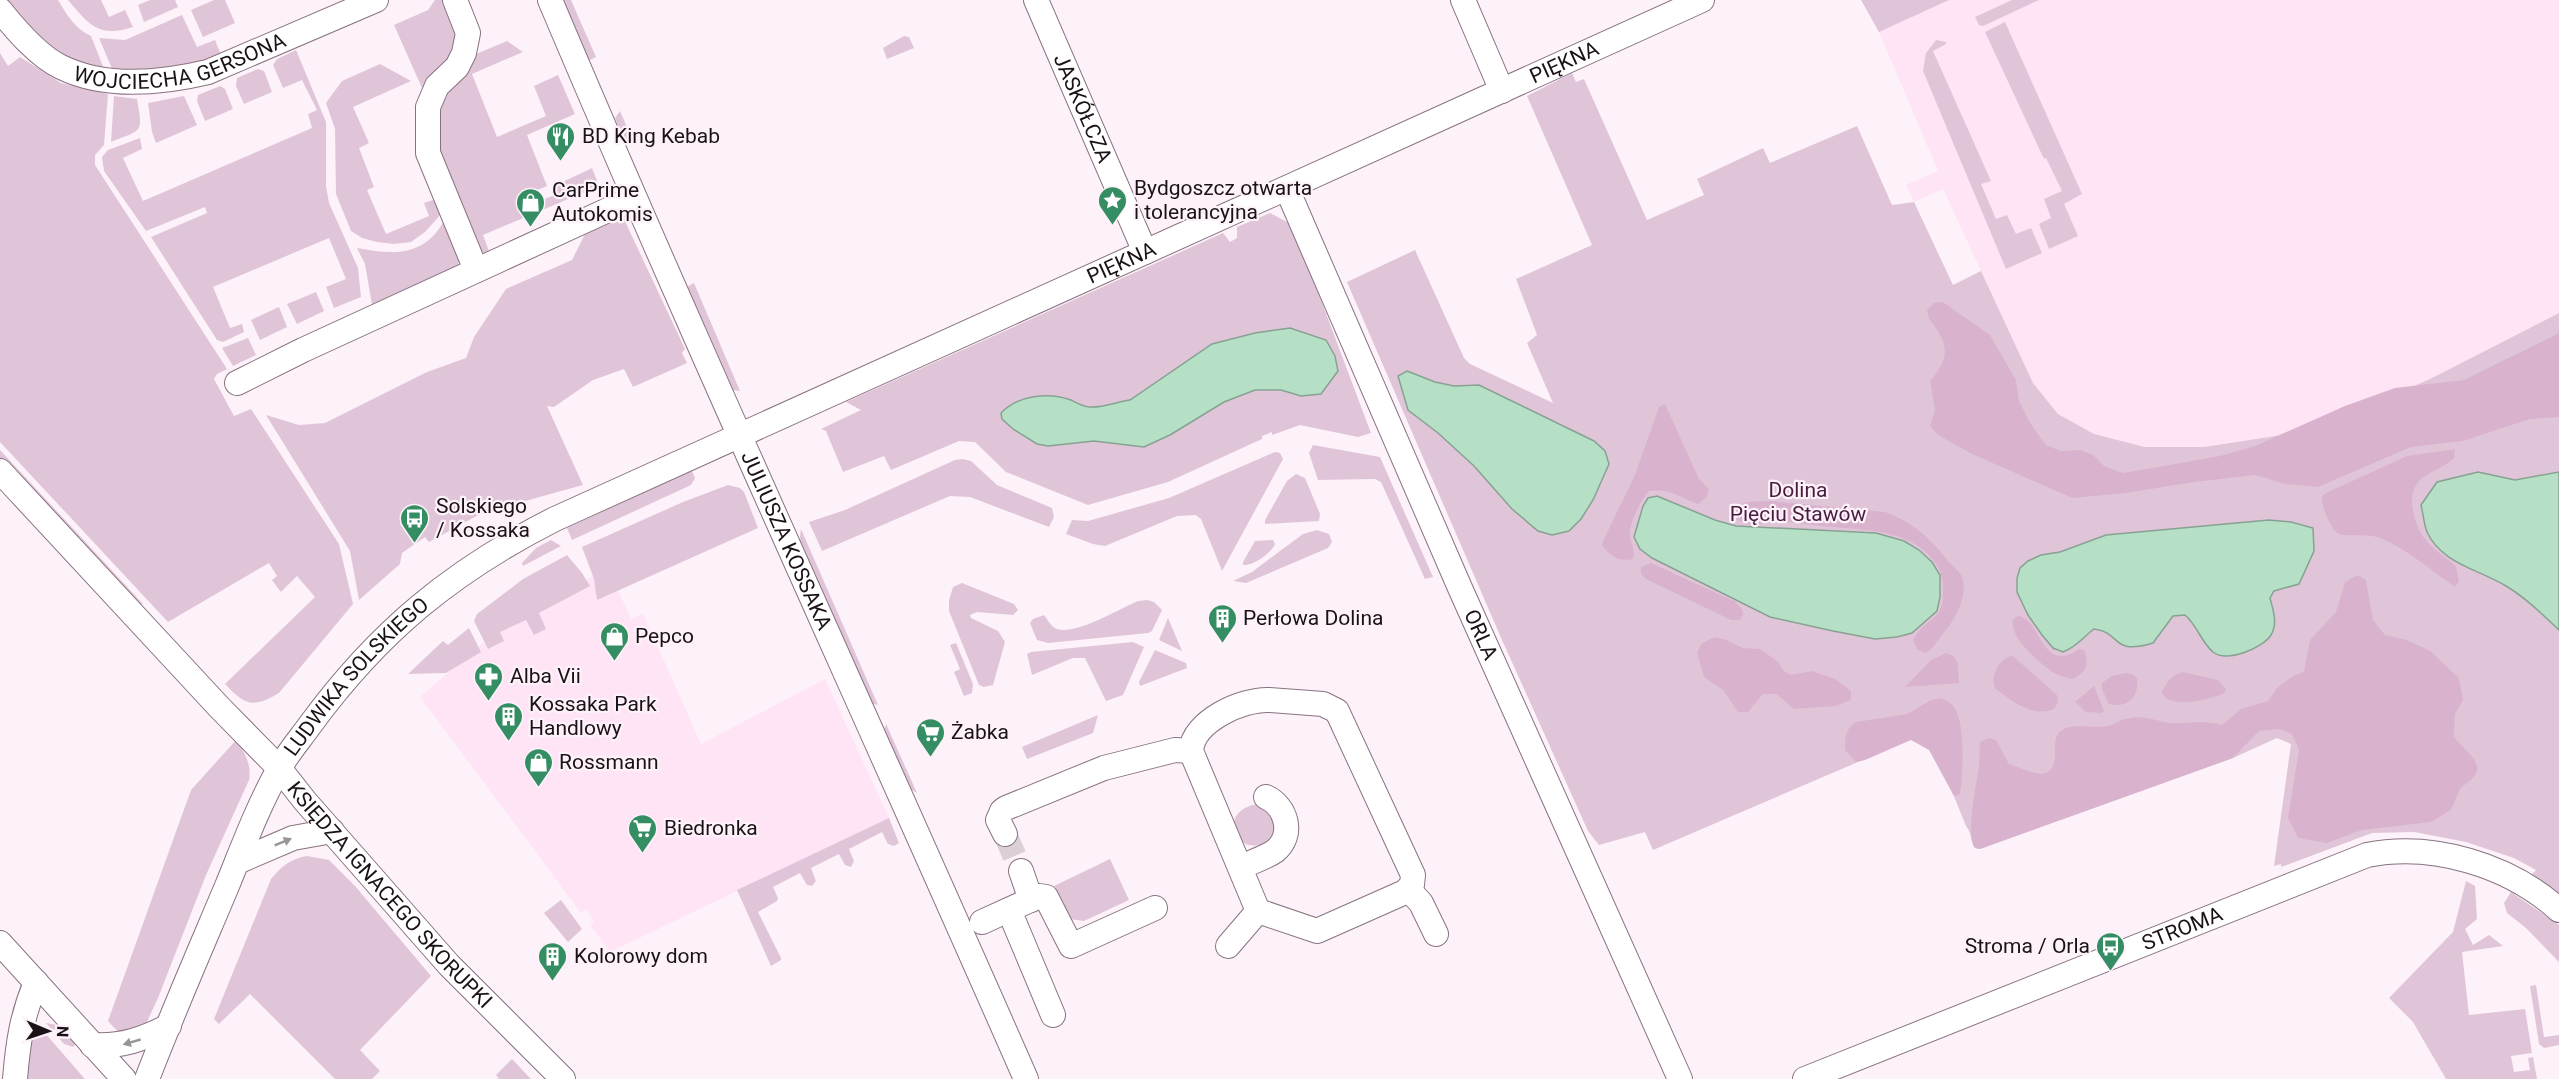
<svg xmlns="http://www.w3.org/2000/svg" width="2559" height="1079" viewBox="0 0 2559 1079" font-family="Roboto,sans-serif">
<rect width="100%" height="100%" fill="#fdf2f9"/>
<g fill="#ffe4f6">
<polygon points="1862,0 2559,0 2559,313 2432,378 2362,409 2288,434 2204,447 2145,447 2094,434 2058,414 2033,383 1943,189 1914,202 1906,185 1938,171 1879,32"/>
<polygon points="608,568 631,619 643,613 701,744 825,679 889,818 610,952 590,925 594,921 586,909 581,913 420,697 502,626"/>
</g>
<g fill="#e0c5d8">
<path d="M 1,0 L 58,0 C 67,15 75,29 91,36 L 104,69 L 73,61 L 46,45 Z"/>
<path d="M 68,0 L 101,0 L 109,17 L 125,10 L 133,27 C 99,38 89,25 68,0 Z"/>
<polygon points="150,0 175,0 178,7 144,22 138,5"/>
<polygon points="214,0 225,0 235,23 203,37 191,10"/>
<polygon points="435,0 443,0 454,20 459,39 443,71 422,88 394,25 428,10"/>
<polygon points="563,0 571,0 596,57 588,61"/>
<polygon points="1861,0 1949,0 1879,32"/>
<polygon points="2012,0 2039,0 1983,26 1979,25 1975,17"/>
<polygon points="182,15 197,47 215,40 221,55 181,68 113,71 99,38 125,40"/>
<polygon points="2005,22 2082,194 2064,204 2078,236 2049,249 2039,224 2051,218 2044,199 2062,191 2046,158 2044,159 1985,32"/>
<polygon points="904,36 909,37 914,48 887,59 883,48"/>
<polygon points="1936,40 1946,42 1946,44 1933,51 1991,181 1981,184 1996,219 2007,215 2016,234 2031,228 2042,253 2006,269 1923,71 1926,53"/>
<polygon points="507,41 523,52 472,74 497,137 546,116 534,86 558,75 575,114 527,135 547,186 530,193 534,203 555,195 552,187 592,168 599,186 483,235 490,254 482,252 474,244 436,140 440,101 474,55"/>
<polygon points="296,50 326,122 326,186 329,203 358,268 361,297 334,308 326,287 346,279 329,238 213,287 230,328 242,324 244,332 223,342 217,340 151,237 207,213 205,207 146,231 104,171 102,157 108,150 140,138 142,149 123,158 143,201 312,128 308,114 317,110 302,80 283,88 273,65 277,59"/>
<path d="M 0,53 L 8,66 L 20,57 L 61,83 L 108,94 L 104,145 L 95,155 L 95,165 L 227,369 L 217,374 L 214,379 L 234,416 L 251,409 L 339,544 L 353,604 L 279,693 C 252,709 245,705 225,684 L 315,597 L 297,576 L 281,592 L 272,580 L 277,576 L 269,563 L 168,622 L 0,442 Z"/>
<polygon points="380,64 411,81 353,107 369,143 359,148 374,187 367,190 386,234 429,216 424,203 436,199 442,213 425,232 411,242 394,244 377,242 362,238 351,231 336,194 335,129 326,103 342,81"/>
<polygon points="258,69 264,71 272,92 244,104 236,86 237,78"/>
<path d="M 1572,73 L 1576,82 L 1584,79 L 1647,220 L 1704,195 L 1697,179 L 1763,148 L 1770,163 L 1857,126 L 1892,205 L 1914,202 L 1953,285 L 1981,271 L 2033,383 L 2058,414 L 2094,434 L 2145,447 L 2204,447 L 2288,434 L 2362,409 L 2432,378 L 2559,313 L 2559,910 L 2523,884 L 2536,870 L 2514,858 L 2466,842 L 2414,832 L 2372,833 L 2281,867 L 2281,864 L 2274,866 L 2291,744 L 2277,738 L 2233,758 L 1980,849 L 1975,848 C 1970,841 1972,833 1966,826 L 1928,732 L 1653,850 L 1645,832 L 1599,845 L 1588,831 L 1502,640 L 1347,282 L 1415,250 L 1464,358 L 1470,364 L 1553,403 L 1527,343 L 1537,335 L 1516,279 L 1592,245 L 1527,96 Z"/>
<polygon points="220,86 225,89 233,109 205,121 197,101 198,95"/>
<path d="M 114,96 L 137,99 C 143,134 143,129 111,142 Z"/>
<polygon points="184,96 197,125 156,143 152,132 148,103"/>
<polygon points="620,111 634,143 625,142 615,118"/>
<polygon points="1270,213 1289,223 1307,263 1371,433 1358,437 1300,425 1272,435 1272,432 1262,436 1262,439 1168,482 1088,505 1006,472 975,442 959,441 891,470 884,456 843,472 826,431 821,429 861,410 846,402 1223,233 1230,242 1237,238 1237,227"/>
<polygon points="623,217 685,349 682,353 687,363 633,387 624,369 593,380 554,407 547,406 583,485 482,513 429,542 425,537 402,553 400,564 359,600 350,551 266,415 299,425 325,423 427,372 466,358 474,337 506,289 572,260 585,234"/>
<path d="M 445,219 L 460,260 L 457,266 L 372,305 L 365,264 L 357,248 C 395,255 425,257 445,219 Z"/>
<polygon points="694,283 740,391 732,390 687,287"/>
<polygon points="316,292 324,311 297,324 287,304"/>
<polygon points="279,307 287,327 260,340 251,320"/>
<polygon points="248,338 256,355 233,366 222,348"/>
<polygon points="1313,445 1380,457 1433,577 1425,579 1381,482 1375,479 1318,480 1309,453"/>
<polygon points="0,450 143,604 137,606 0,458"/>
<polygon points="1275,452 1280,453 1283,459 1222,571 1201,519 1196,515 1177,516 1105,546 1093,544 1066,534 1072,520 1088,521 1169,498"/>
<polygon points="963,459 971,461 997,485 1052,508 1054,517 1049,527 970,497 950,496 822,551 809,522 845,510 955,460"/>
<polygon points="692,471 695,478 691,485 572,540 567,528"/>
<polygon points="1296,474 1305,478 1320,514 1319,521 1265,524 1265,520 1287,481"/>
<polygon points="728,485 740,488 744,492 758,528 597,600 594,579 582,547 683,502"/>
<polygon points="801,529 878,705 870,703 799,543"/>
<polygon points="1317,530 1329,534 1332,542 1328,548 1246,583 1233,581 1252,572 1303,534"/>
<polygon points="551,540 561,546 523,566 522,563 536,548"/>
<path d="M 1273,540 L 1275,544 C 1271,553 1253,566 1243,565 L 1243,562 L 1255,541 Z"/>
<polygon points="567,555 582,573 590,586 539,613 546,629 534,635 526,620 500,632 504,641 488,649 474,621 477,614 523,579"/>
<polygon points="962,583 1014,604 1018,610 1013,615 977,612 970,615 971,618 998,631 1005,642 993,685 984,687 979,685 949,611 949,600 953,587"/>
<path d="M 1147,600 L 1154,602 L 1162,610 L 1152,631 L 1148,633 L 1048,643 L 1037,640 L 1030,623 L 1033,619 L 1044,615 C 1048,620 1051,627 1057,629 C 1076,635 1119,609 1138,601 Z"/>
<polygon points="1168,618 1182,651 1159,640"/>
<polygon points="469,628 481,652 446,673 408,674 443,641 448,645"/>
<polygon points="1133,642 1144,647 1123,695 1106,701 1085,658 1073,658 1032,675 1027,654 1031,652"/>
<polygon points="956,643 973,684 972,693 964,696 954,672 960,669 950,645"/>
<polygon points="1155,650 1186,663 1187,668 1140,686 1139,682"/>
<polygon points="1098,715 1093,733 1027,759 1022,747"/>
<polygon points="886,724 917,793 907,787 883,734"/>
<path d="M 237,739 C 244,753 252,764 249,780 L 206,875 L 158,998 L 145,1026 L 123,1037 L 108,1021 L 191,790 Z"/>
<path d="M 1257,804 L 1273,812 L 1275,832 C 1246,871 1208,814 1257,804 Z"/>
<polygon points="889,818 899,843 894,846 888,844 882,832 849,849 854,861 851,867 845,865 839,854 811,868 816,881 812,886 807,885 800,873 773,887 778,898 777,901 758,912 781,958 781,960 771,966 737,890"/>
<path d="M 307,856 L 329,860 L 355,886 L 431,976 L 360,1050 L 380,1071 L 372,1079 L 335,1079 L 250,994 L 219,1024 L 214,1019 L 271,879 C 282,866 290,859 307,856 Z"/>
<polygon points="1110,859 1129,900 1084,921 1069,919 1054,886"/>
<polygon points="2466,881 2475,886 2477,919 2465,929 2473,945 2489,935 2503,946 2462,952 2469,1015 2525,1009 2532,1053 2511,1056 2514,1072 2530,1070 2528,1058 2533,1057 2537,1079 2446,1079 2413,1022 2389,998 2453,932"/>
<polygon points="2511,892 2559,925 2559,962 2526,928 2507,913 2504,903"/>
<polygon points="561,900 582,929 568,942 544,913"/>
<polygon points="2536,985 2544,1037 2559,1035 2559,1045 2544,1048 2539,1044 2530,986"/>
<polygon points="46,1023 58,1025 77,1042 73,1047 64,1044"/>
<polygon points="38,1025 84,1078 85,1079 24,1079 30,1034"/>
<polygon points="512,1059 531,1079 499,1079 496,1075"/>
</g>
<g fill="#d9b3cd">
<path d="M 1943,302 L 1990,335 L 2016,380 L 2019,401 L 2030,423 L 2046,445 L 2061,451 L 2081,450 L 2093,455 L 2104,466 L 2123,473 L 2220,456 L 2255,446 L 2345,406 L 2395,388 L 2464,380 L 2559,333 L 2559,417 L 2530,419 L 2463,441 L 2411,447 L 2318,487 L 2285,484 L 2255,475 L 2194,482 L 2126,493 L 2072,498 L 1970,453 L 1938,435 L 1930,426 L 1935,410 L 1930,381 C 1946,362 1951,349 1935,327 C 1930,320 1928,318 1927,310 L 1934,303 Z"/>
<path d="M 1665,404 L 1699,479 L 1709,489 C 1707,497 1705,500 1698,504 C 1678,497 1672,488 1649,491 C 1641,501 1632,517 1630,531 C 1629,542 1636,547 1633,559 C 1619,562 1611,557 1602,545 L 1604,539 L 1635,475 L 1659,407 Z"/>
<path d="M 2455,449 L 2454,458 C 2443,469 2425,472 2416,485 C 2407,498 2415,526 2424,538 C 2433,549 2446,558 2456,566 L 2459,581 L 2455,587 C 2432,571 2407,549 2380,538 C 2368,533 2345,537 2339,534 C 2330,529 2321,505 2322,496 L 2326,493 L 2407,456 Z"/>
<path d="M 1771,501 L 1885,512 C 1913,522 1931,539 1950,563 C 1954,567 1960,572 1962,577 C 1968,594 1957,617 1946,630 C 1939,638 1934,649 1925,653 L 1917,649 L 1913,640 C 1919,626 1937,618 1940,610 C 1945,597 1944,577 1937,565 C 1913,530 1872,531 1833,527 C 1817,526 1800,523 1783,522 C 1768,522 1745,530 1735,517 L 1736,509 L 1745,502 Z"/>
<polygon points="1651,563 1734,601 1742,609 1743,614 1740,620 1731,620 1646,579 1641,574 1641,567"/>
<path d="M 2358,575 L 2366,580 L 2373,620 L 2385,635 L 2407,640 L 2430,651 L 2459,678 L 2463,700 L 2455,714 L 2454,737 L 2474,759 L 2478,768 L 2474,777 L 2460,789 L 2451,810 L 2431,822 L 2362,830 L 2327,843 L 2298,838 L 2288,818 L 2299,750 L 2292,734 L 2279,729 L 2259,731 L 2233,758 L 1980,849 L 1975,848 C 1965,835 1977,783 1979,766 C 1980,758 1979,750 1980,742 L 1989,738 L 1996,740 L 2009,764 C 2019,767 2039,778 2048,772 C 2062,763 2048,738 2062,730 C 2075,722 2094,729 2108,726 C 2114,725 2120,720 2125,719 C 2142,714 2155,721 2171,723 C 2191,724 2201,719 2222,725 L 2241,709 L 2268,701 L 2277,688 L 2293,676 L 2304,672 L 2310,640 L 2336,612 L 2345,582 Z"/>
<path d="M 2018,616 C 2042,619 2041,675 2079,649 L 2084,650 C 2090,665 2086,673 2072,679 C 2066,677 2059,676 2054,673 C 2039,663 2009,638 2013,619 Z"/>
<polygon points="1714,637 1724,639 1743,648 1760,649 1777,661 1784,671 1790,675 1812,671 1835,679 1851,691 1851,700 1836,706 1794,709 1777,694 1763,694 1748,712 1738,712 1723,690 1704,677 1697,653 1701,644"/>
<polygon points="1946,653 1954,656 1958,664 1959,683 1905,687 1931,660"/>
<path d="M 2013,656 L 2057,695 L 2058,702 L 2054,709 C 2033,718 2011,701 1995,688 C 1990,676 1999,657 2013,656 Z"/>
<path d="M 2183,672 L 2218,680 L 2226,689 L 2223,694 C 2205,700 2182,707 2165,698 L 2162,692 C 2167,681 2172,675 2183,672 Z"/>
<path d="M 2126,673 L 2132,674 L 2137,678 C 2140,696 2127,709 2109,704 L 2102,689 L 2102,683 L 2112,676 Z"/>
<polygon points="2094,686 2104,711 2101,713 2086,712 2075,702"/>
<path d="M 1941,698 C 1945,700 1950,702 1953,706 C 1966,720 1963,776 1960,794 L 1954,796 L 1929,750 L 1911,740 L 1865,760 L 1856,762 L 1845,750 C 1845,738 1845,729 1856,722 L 1907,714 L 1931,700 Z"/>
</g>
<g fill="#b5e0c6" stroke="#87a292" stroke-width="1.5">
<path d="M 1290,328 L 1326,340 L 1335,356 L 1338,371 L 1321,394 L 1301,396 L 1281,390 L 1255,390 L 1224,402 L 1170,435 L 1144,447 L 1094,441 L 1048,446 L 1037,444 L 1013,429 L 1002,419 L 1001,413 C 1018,395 1048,392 1071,400 C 1077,403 1082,406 1089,407 C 1104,408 1115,402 1130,400 L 1212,344 L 1255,333 Z"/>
<polygon points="1407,371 1435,382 1454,386 1479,385 1594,441 1605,451 1609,464 1593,500 1581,519 1569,531 1552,535 1538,531 1512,509 1474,466 1438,433 1408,410 1398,376"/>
<path d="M 2478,472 L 2515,480 L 2559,472 L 2559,630 C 2542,614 2526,598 2506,586 C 2478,569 2442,564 2427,532 C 2424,524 2423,513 2421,505 L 2437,482 Z"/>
<polygon points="1657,496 1715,520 1736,526 1876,533 1904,541 1919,550 1932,562 1940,575 1940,597 1937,611 1912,633 1897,637 1875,639 1833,631 1770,617 1652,558 1640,549 1634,537 1643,506 1648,498"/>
<path d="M 2269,520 L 2291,522 L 2313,528 L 2314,551 L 2299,584 L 2274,591 L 2270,598 C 2273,610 2278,623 2271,635 C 2263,648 2227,663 2213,652 C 2201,642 2197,625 2185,615 L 2173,616 L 2153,643 C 2110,656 2122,632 2094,629 C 2083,637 2077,647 2063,652 L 2053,648 L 2042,635 L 2028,615 L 2017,592 L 2017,578 L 2020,568 L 2028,561 L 2041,555 L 2060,552 L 2106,535 Z"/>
</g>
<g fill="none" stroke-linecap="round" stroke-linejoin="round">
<polyline stroke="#dbd0d7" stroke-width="24" stroke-dasharray="24 12" stroke-linecap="butt" points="1005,834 1021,871"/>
<defs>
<g id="minor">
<polyline points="455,0 468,33 464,53 457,67 437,86 428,107 428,153 476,270"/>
<path id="s1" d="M 550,0 C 703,362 868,719 1026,1079"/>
<path id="s2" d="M 1036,0 L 1145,252"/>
<polyline points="1463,0 1502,91"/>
<path id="s3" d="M 0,10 C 16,30 38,56 61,67 C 106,89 162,83 208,72 L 376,0"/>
<path id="s4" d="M 1287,189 L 1460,588 L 1680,1079"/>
<polyline points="237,383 303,350 634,198"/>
<path id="s5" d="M 0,471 L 220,708 L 279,768 L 305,801 L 449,965 L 563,1079"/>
<path d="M 1269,700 L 1323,704 L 1337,711 L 1413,875 L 1412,885 L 1405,892 L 1317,931 L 1258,911 L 1191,751 C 1193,721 1242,699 1269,700 Z"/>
<polyline points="1005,834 998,820 1002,811 1006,808 1104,768 1175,750 1191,751"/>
<polyline points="237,862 293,838 332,831"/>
<path d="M 1241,867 C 1251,862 1265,858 1275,851 C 1295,835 1286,806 1266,797"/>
<polyline points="1021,871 1031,900"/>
<polyline points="1408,889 1421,903 1436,934"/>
<polyline points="1009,910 1053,1015"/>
<polyline points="982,922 1039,896 1046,897 1071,946 1155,908"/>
<polyline points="0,943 124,1079"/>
<polyline points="1228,946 1258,911"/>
<path d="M 92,1045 C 122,1047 143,1039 169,1026"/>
<path d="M 15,1079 C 18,1042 22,1016 36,982"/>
<path id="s6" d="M 147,1079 C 172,1014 200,950 227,886 C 243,847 258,806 279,769 C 287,754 300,739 310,725 C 378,632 452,571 555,519 L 1702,0"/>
<path id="s7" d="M 1805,1079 L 2367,855 C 2433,842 2509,865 2559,910"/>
</g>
</defs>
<use href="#minor" stroke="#887281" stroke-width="26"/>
<use href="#minor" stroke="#fff" stroke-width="24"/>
</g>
<defs><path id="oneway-solid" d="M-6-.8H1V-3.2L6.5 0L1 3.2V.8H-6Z" transform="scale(1.5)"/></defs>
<g fill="#989497">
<use href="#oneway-solid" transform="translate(283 842) rotate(-22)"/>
<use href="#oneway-solid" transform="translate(132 1042) rotate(164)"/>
</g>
<defs>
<symbol id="restaurant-pin" viewBox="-11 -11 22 30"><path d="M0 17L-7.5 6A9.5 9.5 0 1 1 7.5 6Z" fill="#358e63" stroke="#fdf2f9"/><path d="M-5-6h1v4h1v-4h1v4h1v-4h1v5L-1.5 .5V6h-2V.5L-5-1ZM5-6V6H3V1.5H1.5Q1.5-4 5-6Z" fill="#fff"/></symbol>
<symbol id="sight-pin" viewBox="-11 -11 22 30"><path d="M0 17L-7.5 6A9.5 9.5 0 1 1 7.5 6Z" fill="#358e63" stroke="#fdf2f9"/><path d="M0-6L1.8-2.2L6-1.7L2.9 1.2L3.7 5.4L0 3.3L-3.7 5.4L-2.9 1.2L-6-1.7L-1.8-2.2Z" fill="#fff"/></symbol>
<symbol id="shop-pin" viewBox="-11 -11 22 30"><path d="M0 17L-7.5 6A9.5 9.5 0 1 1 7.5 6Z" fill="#358e63" stroke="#fdf2f9"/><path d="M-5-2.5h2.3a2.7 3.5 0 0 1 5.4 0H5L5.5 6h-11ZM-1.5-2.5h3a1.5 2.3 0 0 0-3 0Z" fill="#fff"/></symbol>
<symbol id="bus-pin" viewBox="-11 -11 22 30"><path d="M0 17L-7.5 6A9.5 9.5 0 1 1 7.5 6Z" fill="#358e63" stroke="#fdf2f9"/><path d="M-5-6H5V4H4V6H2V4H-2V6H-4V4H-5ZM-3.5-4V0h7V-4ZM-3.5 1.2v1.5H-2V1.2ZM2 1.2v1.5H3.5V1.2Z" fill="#fff"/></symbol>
<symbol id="building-pin" viewBox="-11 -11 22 30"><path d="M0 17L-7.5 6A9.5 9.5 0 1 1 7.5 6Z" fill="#358e63" stroke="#fdf2f9"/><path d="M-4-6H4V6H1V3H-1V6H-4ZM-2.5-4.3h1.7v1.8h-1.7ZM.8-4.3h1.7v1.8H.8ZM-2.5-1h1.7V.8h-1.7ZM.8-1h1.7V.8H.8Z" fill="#fff"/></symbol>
<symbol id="pharmacy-pin" viewBox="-11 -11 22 30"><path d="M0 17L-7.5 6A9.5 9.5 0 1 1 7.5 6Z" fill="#358e63" stroke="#fdf2f9"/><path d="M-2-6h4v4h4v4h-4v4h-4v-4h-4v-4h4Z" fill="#fff"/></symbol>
<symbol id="supermarket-pin" viewBox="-11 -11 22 30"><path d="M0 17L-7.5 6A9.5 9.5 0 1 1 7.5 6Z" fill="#358e63" stroke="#fdf2f9"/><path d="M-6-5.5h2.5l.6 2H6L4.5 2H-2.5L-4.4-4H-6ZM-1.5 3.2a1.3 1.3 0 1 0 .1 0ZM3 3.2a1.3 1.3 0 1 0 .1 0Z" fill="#fff"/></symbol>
</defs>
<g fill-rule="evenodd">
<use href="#restaurant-pin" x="544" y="120" width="33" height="45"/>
<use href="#sight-pin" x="1096" y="184" width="33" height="45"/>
<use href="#shop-pin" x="514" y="186" width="33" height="45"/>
<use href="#bus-pin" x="398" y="502" width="33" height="45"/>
<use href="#building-pin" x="1206" y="602" width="33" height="45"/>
<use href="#shop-pin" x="598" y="620" width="33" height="45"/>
<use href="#pharmacy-pin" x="472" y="660" width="33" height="45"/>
<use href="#building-pin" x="492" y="700" width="33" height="45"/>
<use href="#supermarket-pin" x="914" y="716" width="33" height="45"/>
<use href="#shop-pin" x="522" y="746" width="33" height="45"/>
<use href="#supermarket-pin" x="626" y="812" width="33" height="45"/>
<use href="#bus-pin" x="2094" y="930" width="33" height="45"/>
<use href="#building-pin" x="536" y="940" width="33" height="45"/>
</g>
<g text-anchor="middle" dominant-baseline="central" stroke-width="4.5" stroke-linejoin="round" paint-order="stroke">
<g font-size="21" fill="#1b1218" stroke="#fdf2f9">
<text stroke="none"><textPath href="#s3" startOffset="208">WOJCIECHA GERSONA</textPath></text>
<text stroke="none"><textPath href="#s6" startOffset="1822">PIĘKNA</textPath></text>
<text stroke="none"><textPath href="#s2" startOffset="118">JASKÓŁCZA</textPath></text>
<text stroke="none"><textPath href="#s6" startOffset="1336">PIĘKNA</textPath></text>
<text stroke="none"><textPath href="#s1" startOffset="590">JULIUSZA KOSSAKA</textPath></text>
<text stroke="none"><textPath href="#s4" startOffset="486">ORLA</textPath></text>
<text stroke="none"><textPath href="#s6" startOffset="458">LUDWIKA SOLSKIEGO</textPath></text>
<text stroke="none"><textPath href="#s5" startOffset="576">KSIĘDZA IGNACEGO SKORUPKI</textPath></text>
<text stroke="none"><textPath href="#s7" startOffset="406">STROMA</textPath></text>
</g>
<g font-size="21" fill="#1b1218" stroke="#fdf2f9" text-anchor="start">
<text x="582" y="136">BD King Kebab</text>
<text x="1134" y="188">Bydgoszcz otwarta<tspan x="1134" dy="24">i tolerancyjna</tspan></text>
<text x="552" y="190">CarPrime<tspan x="552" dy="24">Autokomis</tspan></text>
<text x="436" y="506">Solskiego<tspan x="436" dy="24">/ Kossaka</tspan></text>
<text x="1243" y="618">Perłowa Dolina</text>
<text x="635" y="636">Pepco</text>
<text x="510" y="676">Alba Vii</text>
<text x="529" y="704">Kossaka Park<tspan x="529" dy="24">Handlowy</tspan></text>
<text x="951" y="732">Żabka</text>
<text x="559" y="762">Rossmann</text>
<text x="664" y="828">Biedronka</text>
<text x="2090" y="946" text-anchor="end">Stroma / Orla</text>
<text x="574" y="956">Kolorowy dom</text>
</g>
<g font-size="21" fill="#491b3f" stroke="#fdf2f9">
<text x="1798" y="490">Dolina<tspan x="1798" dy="24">Pięciu Stawów</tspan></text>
</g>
</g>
<g transform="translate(48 1031) rotate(92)" stroke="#fdf2f9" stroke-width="4.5" paint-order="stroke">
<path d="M0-4.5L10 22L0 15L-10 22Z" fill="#1b1218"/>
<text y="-9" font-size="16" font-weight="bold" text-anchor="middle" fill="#1b1218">N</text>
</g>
</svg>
